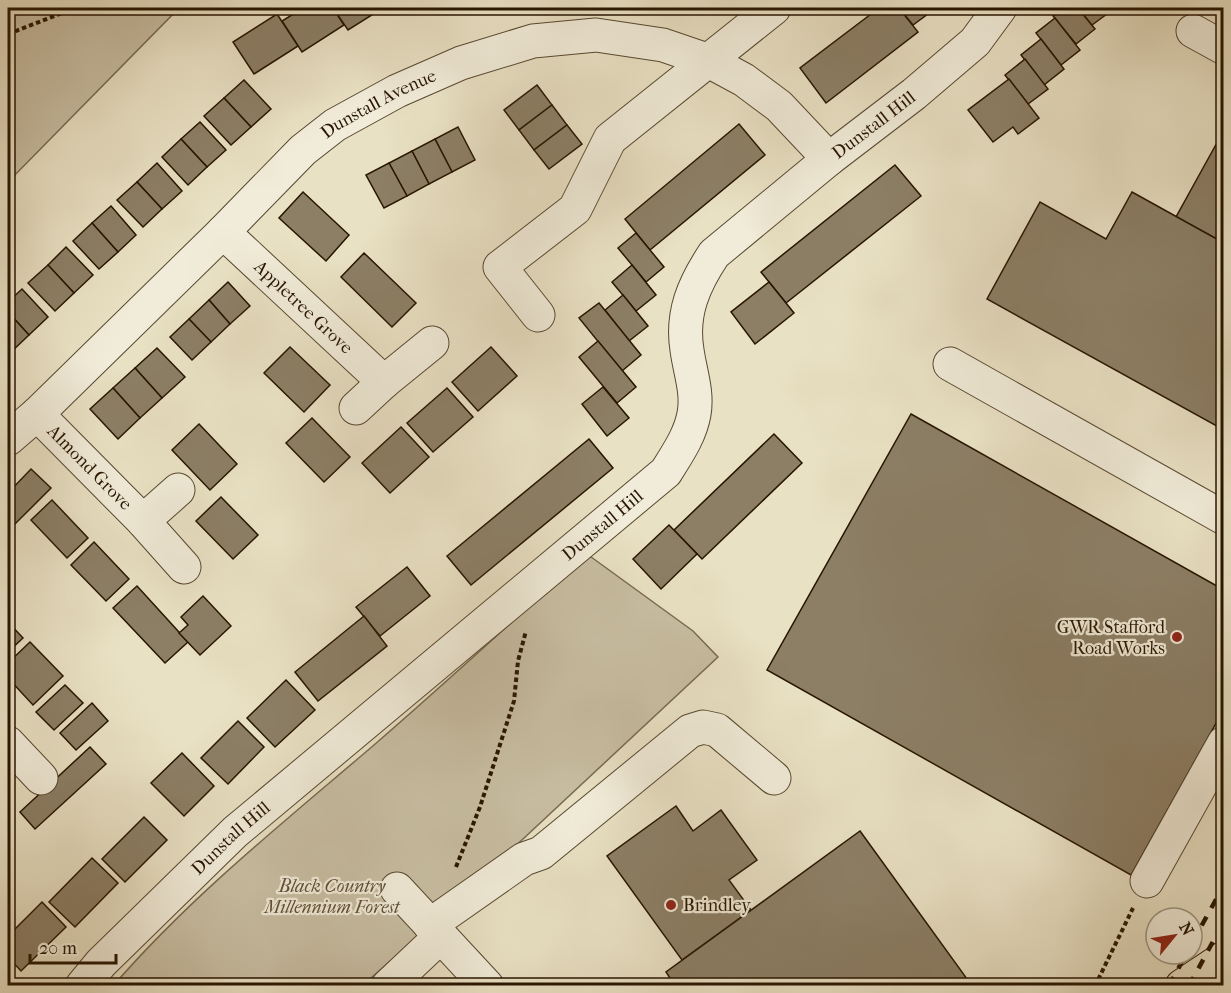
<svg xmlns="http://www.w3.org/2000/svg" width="1231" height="993" viewBox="0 0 1231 993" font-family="'IM FELL French Canon',serif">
<rect width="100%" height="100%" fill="#e9e1c4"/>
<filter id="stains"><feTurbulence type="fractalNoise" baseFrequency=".00333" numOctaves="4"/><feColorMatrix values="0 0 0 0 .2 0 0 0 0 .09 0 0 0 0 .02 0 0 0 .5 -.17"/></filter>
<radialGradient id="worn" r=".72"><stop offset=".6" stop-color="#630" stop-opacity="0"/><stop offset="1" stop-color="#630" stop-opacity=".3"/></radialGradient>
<g fill="#c8bea3" stroke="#786a52" stroke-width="1.5">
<polygon points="8,8 174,8 177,10 8,182"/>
<path d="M 587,554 L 693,631 L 718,657 L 419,936 L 363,985 L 113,986 C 191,896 284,822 374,745 C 446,683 516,618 587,554 Z"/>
</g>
<g fill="#8c7f66" stroke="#271500" stroke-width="1.5">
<polygon points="303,8 333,8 344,25 302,52 282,21"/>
<polygon points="333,8 383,8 348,30"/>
<polygon points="879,8 899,8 918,32 826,103 800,68"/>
<polygon points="899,8 936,8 913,25"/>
<polygon points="1064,8 1078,8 1095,29 1076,44 1053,16"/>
<polygon points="1078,8 1108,8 1111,11 1092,25"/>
<polygon points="277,14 298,46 254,74 233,42"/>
<polygon points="1055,18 1080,50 1061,65 1036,33"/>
<polygon points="1041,39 1064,69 1044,85 1021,55"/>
<polygon points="1025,59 1048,89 1028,104 1005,75"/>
<polygon points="1009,79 1039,118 1018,134 1013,127 993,142 968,110"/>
<polygon points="244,80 271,109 251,127 224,98"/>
<polygon points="537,85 552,105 519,130 504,110"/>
<polygon points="224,98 251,127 231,145 204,116"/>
<polygon points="552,105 567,125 534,150 519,130"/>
<polygon points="200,122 226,150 207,167 181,139"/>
<polygon points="739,124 765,155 650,250 625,219"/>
<polygon points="567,125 582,144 549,169 534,150"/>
<polygon points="458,127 475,160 452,172 435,139"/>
<polygon points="1224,130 1224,243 1176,217"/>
<polygon points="181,139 207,167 188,185 162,157"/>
<polygon points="435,139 452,172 429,184 412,151"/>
<polygon points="412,151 429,184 407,196 389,163"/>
<polygon points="157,163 182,191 162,209 137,182"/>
<polygon points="389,163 407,196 384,208 366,175"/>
<polygon points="895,165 921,196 786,303 761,272"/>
<polygon points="137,182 162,209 143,227 117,200"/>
<polygon points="303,192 349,235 326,261 279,218"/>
<polygon points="1132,192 1224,243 1224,430 987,299 1040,202 1106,239"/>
<polygon points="111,206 136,235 118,252 92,223"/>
<polygon points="92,223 118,252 99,269 73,241"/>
<polygon points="636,233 664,267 646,282 618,248"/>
<polygon points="66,247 93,275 74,293 48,265"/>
<polygon points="364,253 416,303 392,327 341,277"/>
<polygon points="48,265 74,293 55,311 28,283"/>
<polygon points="632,265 656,295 636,311 612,282"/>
<polygon points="228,282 250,306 230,324 209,300"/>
<polygon points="769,282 794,313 755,344 731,312"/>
<polygon points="22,289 48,317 29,335 8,312 8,302"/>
<polygon points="623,295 648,326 629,341 605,310"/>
<polygon points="209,300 230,324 211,342 189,319"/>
<polygon points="599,303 641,355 622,371 579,318"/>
<polygon points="8,312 29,335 10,353 8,351"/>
<polygon points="189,319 211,342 192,360 170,337"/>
<polygon points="598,341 636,387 617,403 579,357"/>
<polygon points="290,347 330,385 304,412 264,373"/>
<polygon points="491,347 517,376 478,411 452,382"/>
<polygon points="157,348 185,377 162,398 135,368"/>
<polygon points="135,368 162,398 140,418 113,388"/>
<polygon points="603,387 629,418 607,436 582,404"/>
<polygon points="113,388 140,418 118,439 90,409"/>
<polygon points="447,388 473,417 433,452 407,423"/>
<polygon points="911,414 1224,590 1224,709 1131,875 767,670"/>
<polygon points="312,418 350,457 324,482 286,443"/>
<polygon points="199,424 237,464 210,490 172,450"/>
<polygon points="401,427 429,457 390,493 362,463"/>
<polygon points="774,434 802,463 702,559 674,530"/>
<polygon points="589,439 613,468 471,585 447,556"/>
<polygon points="31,469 51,488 15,524 8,516 8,493"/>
<polygon points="221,497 258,535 233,559 196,521"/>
<polygon points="52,500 88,538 67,558 31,520"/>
<polygon points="669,525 697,554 661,589 633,559"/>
<polygon points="94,542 129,579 106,601 71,565"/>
<polygon points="407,567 430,596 380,636 356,607"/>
<polygon points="137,586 188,642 165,663 113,608"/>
<polygon points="203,596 231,626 200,655 179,633 188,625 181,617"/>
<polygon points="364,616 387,646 318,701 295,672"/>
<polygon points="8,622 23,638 8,652"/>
<polygon points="30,642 63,676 33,705 8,678 8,663"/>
<polygon points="286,680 315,710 275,747 247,718"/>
<polygon points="65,685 83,703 54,730 36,712"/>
<polygon points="92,703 108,721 76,750 60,733"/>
<polygon points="238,721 264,747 228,784 201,758"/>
<polygon points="90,747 106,764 35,829 20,812"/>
<polygon points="182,753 214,786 184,816 151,783"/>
<polygon points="676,806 693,831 721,810 757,860 729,880 751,910 682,960 607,856"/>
<polygon points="144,817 167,840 125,882 102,859"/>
<polygon points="860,831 970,983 966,986 675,986 666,972"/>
<polygon points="92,858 118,883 75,927 49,902"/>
<polygon points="42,902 66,927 21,971 8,957 8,936"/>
<polygon points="8,974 24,984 23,986 8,986"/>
</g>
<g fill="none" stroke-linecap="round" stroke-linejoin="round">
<defs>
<g id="minor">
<polyline points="1193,31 1224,48"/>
<path id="s1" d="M 223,232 L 384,382"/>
<polyline points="538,315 500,267 575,209 610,139 774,8"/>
<polyline points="950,364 1224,518"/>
<polyline points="356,408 384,382 432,343"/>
<path id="s2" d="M 37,414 L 143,521 L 184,567"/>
<path id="s3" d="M 8,439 L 37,414 L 223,232 L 303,150 L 335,125 L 397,91 L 461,63 L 533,41 L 596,35 L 663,45 L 707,60 L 744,80 L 779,106 L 829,159"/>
<polyline points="143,521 178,490"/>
<polyline points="8,743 41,778"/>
<polyline points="1147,881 1224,743"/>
<polyline points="397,889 487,986"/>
<polyline points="430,925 524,859 541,853 690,731 703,727 717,730 774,778"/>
<path id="s4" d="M 82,986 L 101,963 L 235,832 L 666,472 C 677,454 690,436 694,414 C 698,392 690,372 687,350 C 681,313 694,284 714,254 L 829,159 L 914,94 L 975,42 L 1000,8"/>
<polyline points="388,986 441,936"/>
</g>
<polyline id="highway" points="1182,986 1224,958"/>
</defs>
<use href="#minor" stroke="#584831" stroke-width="35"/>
<use href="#highway" stroke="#271500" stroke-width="35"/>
<g stroke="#271500" stroke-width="4" stroke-dasharray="4.5 3" stroke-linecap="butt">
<polyline points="139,8 192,11 199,8"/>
<polyline points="8,34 75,8"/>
<polyline points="456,867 480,807 514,701 518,661 526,631"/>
<polyline points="1095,986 1133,908"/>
</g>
<use href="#minor" stroke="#f1ecd9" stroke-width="33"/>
<use href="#highway" stroke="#e9e1c4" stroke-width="33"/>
<g stroke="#271500" stroke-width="4.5" stroke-dasharray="10 10" stroke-linecap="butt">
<polyline points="1192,943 1224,885"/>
<polyline points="1169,986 1186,954"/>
<polyline points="1189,986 1224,921"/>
</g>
</g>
<g fill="#8f2418" stroke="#f1ecd9" stroke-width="2">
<circle cx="1177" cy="637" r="6"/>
<circle cx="671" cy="905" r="6"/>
</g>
<g text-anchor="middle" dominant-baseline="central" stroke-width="4.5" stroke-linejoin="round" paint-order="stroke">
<g font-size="18" fill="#271500" stroke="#f1ecd9">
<text stroke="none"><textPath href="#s3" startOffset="502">Dunstall Avenue</textPath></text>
<text stroke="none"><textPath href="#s4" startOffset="1216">Dunstall Hill</textPath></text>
<text stroke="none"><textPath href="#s1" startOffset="110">Appletree Grove</textPath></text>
<text stroke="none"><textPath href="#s2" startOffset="75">Almond Grove</textPath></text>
<text stroke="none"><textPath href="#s4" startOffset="696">Dunstall Hill</textPath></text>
<text stroke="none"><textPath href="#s4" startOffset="210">Dunstall Hill</textPath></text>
</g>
<g font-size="18" fill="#271500" stroke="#f1ecd9" text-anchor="end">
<text x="1165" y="627">GWR Stafford<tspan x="1165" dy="21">Road Works</tspan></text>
<text x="683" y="905" text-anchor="start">Brindley</text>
</g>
<g font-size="18" font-style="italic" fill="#5f5039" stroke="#f1ecd9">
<text x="332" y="886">Black Country<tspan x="332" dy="21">Millennium Forest</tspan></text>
</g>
</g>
<rect width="1231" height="993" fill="none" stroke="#e9e1c4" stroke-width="30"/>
<rect x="9" y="9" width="1213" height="975" fill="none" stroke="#271500" stroke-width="3"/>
<rect x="15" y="15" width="1201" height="963" fill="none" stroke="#271500" stroke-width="1.5"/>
<g transform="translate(1174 936) rotate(60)"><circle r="28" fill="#f1ecd9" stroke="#a09682" stroke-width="1.5"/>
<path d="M0-4.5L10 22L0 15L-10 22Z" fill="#8f2418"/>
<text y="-9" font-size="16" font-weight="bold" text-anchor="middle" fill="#271500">N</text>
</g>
<path d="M30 954v9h86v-9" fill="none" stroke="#271500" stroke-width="3"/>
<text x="39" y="954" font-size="18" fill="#271500" stroke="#f1ecd9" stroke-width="4.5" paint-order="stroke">20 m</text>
<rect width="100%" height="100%" filter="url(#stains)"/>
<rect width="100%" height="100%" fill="url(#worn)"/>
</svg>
